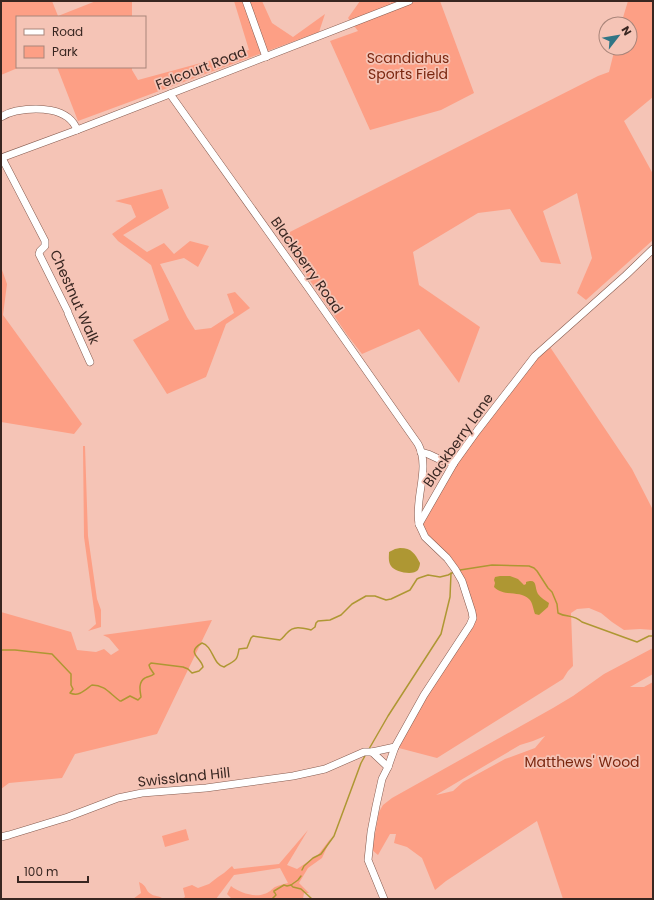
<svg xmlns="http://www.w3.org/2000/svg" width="654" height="900" viewBox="0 0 654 900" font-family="Poppins,sans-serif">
<rect width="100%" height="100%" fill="#f5c4b6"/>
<g fill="#fd9f85" fill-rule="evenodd">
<polygon points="1,1 52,1 58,16 96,1 132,1 132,17 17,17 17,67 20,67 1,75"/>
<polygon points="234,1 262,1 272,23 293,37 325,14 319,32 78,121 57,67 132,67 132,70 138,80 249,50"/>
<polygon points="360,1 389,1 390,3 393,1 440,1 474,93 441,110 370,130 330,41 358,31 348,18"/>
<path d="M 628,1 L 653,1 C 653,8 651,16 653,23 L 653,97 L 624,121 L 653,174 L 653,240 L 586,300 L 577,293 L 592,258 L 577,193 L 543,211 L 561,264 L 541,262 L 510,209 L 478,213 L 413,252 L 419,285 L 480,327 L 459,383 L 419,329 L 362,354 L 348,336 L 280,237 L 598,76 L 609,72 L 615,48 L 630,48 L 630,24 L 621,24 Z"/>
<polygon points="162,189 169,208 123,235 147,252 164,243 174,254 190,241 209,246 198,267 184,258 160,264 187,317 195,330 211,328 234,313 227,294 235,292 250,308 226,324 206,377 167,394 133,340 169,320 151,265 118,241 112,234 136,217 131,205 115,201"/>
<polygon points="1,267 7,284 3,315 82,424 74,434 1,422"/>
<polygon points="548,344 632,469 653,510 653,630 640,629 624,630 612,622 601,613 589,608 577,609 571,613 573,666 568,671 563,679 437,758 395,747 472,620 462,581 433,545 419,524 454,463"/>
<polygon points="83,446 85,446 88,536 97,599 101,610 101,627 88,631 96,624 84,537"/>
<polygon points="1,612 71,632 77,650 96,652 104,649 111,655 119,650 109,638 103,635 212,620 157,734 75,754 62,778 9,783 1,789"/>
<path d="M 653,648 L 653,674 L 630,687 L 644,687 L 653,682 L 653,899 L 563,899 L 537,821 L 446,881 L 435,890 L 422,858 L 407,847 L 394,843 L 396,834 L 390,834 L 378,855 L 372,850 L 379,812 L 383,805 L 392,798 L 553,708 L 573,696 L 604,674 ZM 545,736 L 535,748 L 505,759 L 463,782 L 453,791 L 436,795 L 481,768 L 520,745 L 533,741 Z"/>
<polygon points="186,829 189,840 165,847 162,836"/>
<path d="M 308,830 L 287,865 L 297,869 L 318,855 L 331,838 L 322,858 L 308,868 L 299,883 L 309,893 L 304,893 L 303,899 L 232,899 L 227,894 L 231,886 C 238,892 255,898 264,894 C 269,893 272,889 275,887 C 279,885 284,884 288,883 L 280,868 L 234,875 L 216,899 L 182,899 L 185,897 L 183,888 L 192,885 L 198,888 L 209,884 L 218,877 L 224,873 L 232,866 L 234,869 L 279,864 Z"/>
<path d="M 139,882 C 148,886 145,891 151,894 C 155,897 159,895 163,899 L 133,899 L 141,893 Z"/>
</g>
<g fill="#ae9733">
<path d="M 400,548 C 412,548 415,554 420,563 C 420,565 419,568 418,570 C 413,576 395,572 391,566 C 388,561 389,557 389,552 L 395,549 Z"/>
<path d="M 500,576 L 510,576 L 518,579 L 524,585 L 526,584 L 526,582 C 538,578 534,587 538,594 C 541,598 545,600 549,603 L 548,607 L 539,615 L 535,614 C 533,609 533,603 529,599 C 520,590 503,597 494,587 L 495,583 L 494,580 L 495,577 Z"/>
</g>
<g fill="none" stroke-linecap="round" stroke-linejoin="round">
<g stroke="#ae9733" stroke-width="1.5">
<path d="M 460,570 L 492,565 L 529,566 L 534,568 L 537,571 L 548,588 L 552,592 L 557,604 L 558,613 C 567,618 573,614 582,622 L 637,642 L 649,636 L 653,636"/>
<path d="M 1,650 L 15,650 L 52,654 L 71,674 L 71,685 L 73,689 L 70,693 C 79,697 85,690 92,685 C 105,685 110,694 120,701 L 121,701 L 130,696 L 138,700 L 141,697 C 140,691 138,682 145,678 C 148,676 151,677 154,674 L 150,668 L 149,665 L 151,663 L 183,667 L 188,669 L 192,673 L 199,671 L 203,667 C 201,657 185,653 202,643 C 213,646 213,665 224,667 C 235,660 237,662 239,649 L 247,648 L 251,638 L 253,636 L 280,640 C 283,638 284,636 287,633 C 294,625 303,628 311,630 L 315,627 L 316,623 L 318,621 L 330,620 L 341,615 L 352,604 L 366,596 L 375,596 L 386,600 L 391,599 L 410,590 L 417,579 L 419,578 L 428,575 L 440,577 L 448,575 L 454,572"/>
<polyline points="369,749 388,716 441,634 450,597 451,573"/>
<polyline points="302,870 304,866 313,858 321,854 334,836 361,763 366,754"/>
<polyline points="291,885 298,880 301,876"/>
<polyline points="272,899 276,895 275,893 274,892 274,891 284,885 287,886 291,885 293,887 301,889 312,899"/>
</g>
<defs>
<g id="minor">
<polyline points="246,1 266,57"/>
<path d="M 170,94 L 307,286 L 418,444 C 431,468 414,498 419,524"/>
<path d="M 1,117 C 6,114 11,112 16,111 C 36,107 69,107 77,130"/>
<polyline points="1,158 77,130 409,1"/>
<polyline points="2,158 45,241 45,246 40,251 39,254 68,312 68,313 90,362"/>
<polyline points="421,452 428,454 441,460 454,463"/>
<polyline points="372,752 388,767"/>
<polyline points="1,837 9,835 68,817 118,798 142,793 206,788 293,776 325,769 364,752 372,752 395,747"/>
<polyline points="384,899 368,860 371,832 376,806 382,779 388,767 395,747 424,695 470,625 473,618 472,612 462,581 455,569 447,558 425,537 419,524 454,463 477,431 535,356 626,275 653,249"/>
</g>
</defs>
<use href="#minor" stroke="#855b4f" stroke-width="8"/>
<use href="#minor" stroke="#fff" stroke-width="7"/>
</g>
<g text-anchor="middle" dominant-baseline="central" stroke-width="3.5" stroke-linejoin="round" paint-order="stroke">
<g font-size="14" fill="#7a2710" stroke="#f5c4b6">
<text x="408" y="58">Scandiahus<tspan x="408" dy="16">Sports Field</tspan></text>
<text x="582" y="762">Matthews' Wood</text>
</g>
<g font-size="14" fill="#382621" stroke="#f5c4b6">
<text transform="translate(201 68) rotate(-21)">Felcourt Road</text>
<text transform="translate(307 265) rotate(55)">Blackberry Road</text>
<text transform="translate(75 297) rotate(66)">Chestnut Walk</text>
<text transform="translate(458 440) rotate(-55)">Blackberry Lane</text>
<text transform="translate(184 777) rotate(-6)">Swissland Hill</text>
</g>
</g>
<rect width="654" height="900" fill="none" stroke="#382621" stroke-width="4"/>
<rect x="16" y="16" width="130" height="52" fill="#f5c4b6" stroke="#a9857a"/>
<rect x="24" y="29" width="20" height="6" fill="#ffffff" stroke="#a9857a"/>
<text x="52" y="36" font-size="12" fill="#382621">Road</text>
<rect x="24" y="46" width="20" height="12" fill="#fd9f85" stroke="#a9857a"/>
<text x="52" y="56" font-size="12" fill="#382621">Park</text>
<g transform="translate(618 36) rotate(59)"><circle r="19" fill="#f5c4b6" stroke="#a9857a"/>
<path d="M0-3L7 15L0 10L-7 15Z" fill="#317585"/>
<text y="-6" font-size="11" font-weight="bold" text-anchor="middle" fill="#382621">N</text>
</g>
<path d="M18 876v6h70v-6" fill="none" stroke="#382621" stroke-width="2"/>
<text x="24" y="876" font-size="12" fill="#382621" stroke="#f5c4b6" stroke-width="3" paint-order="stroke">100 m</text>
</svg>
